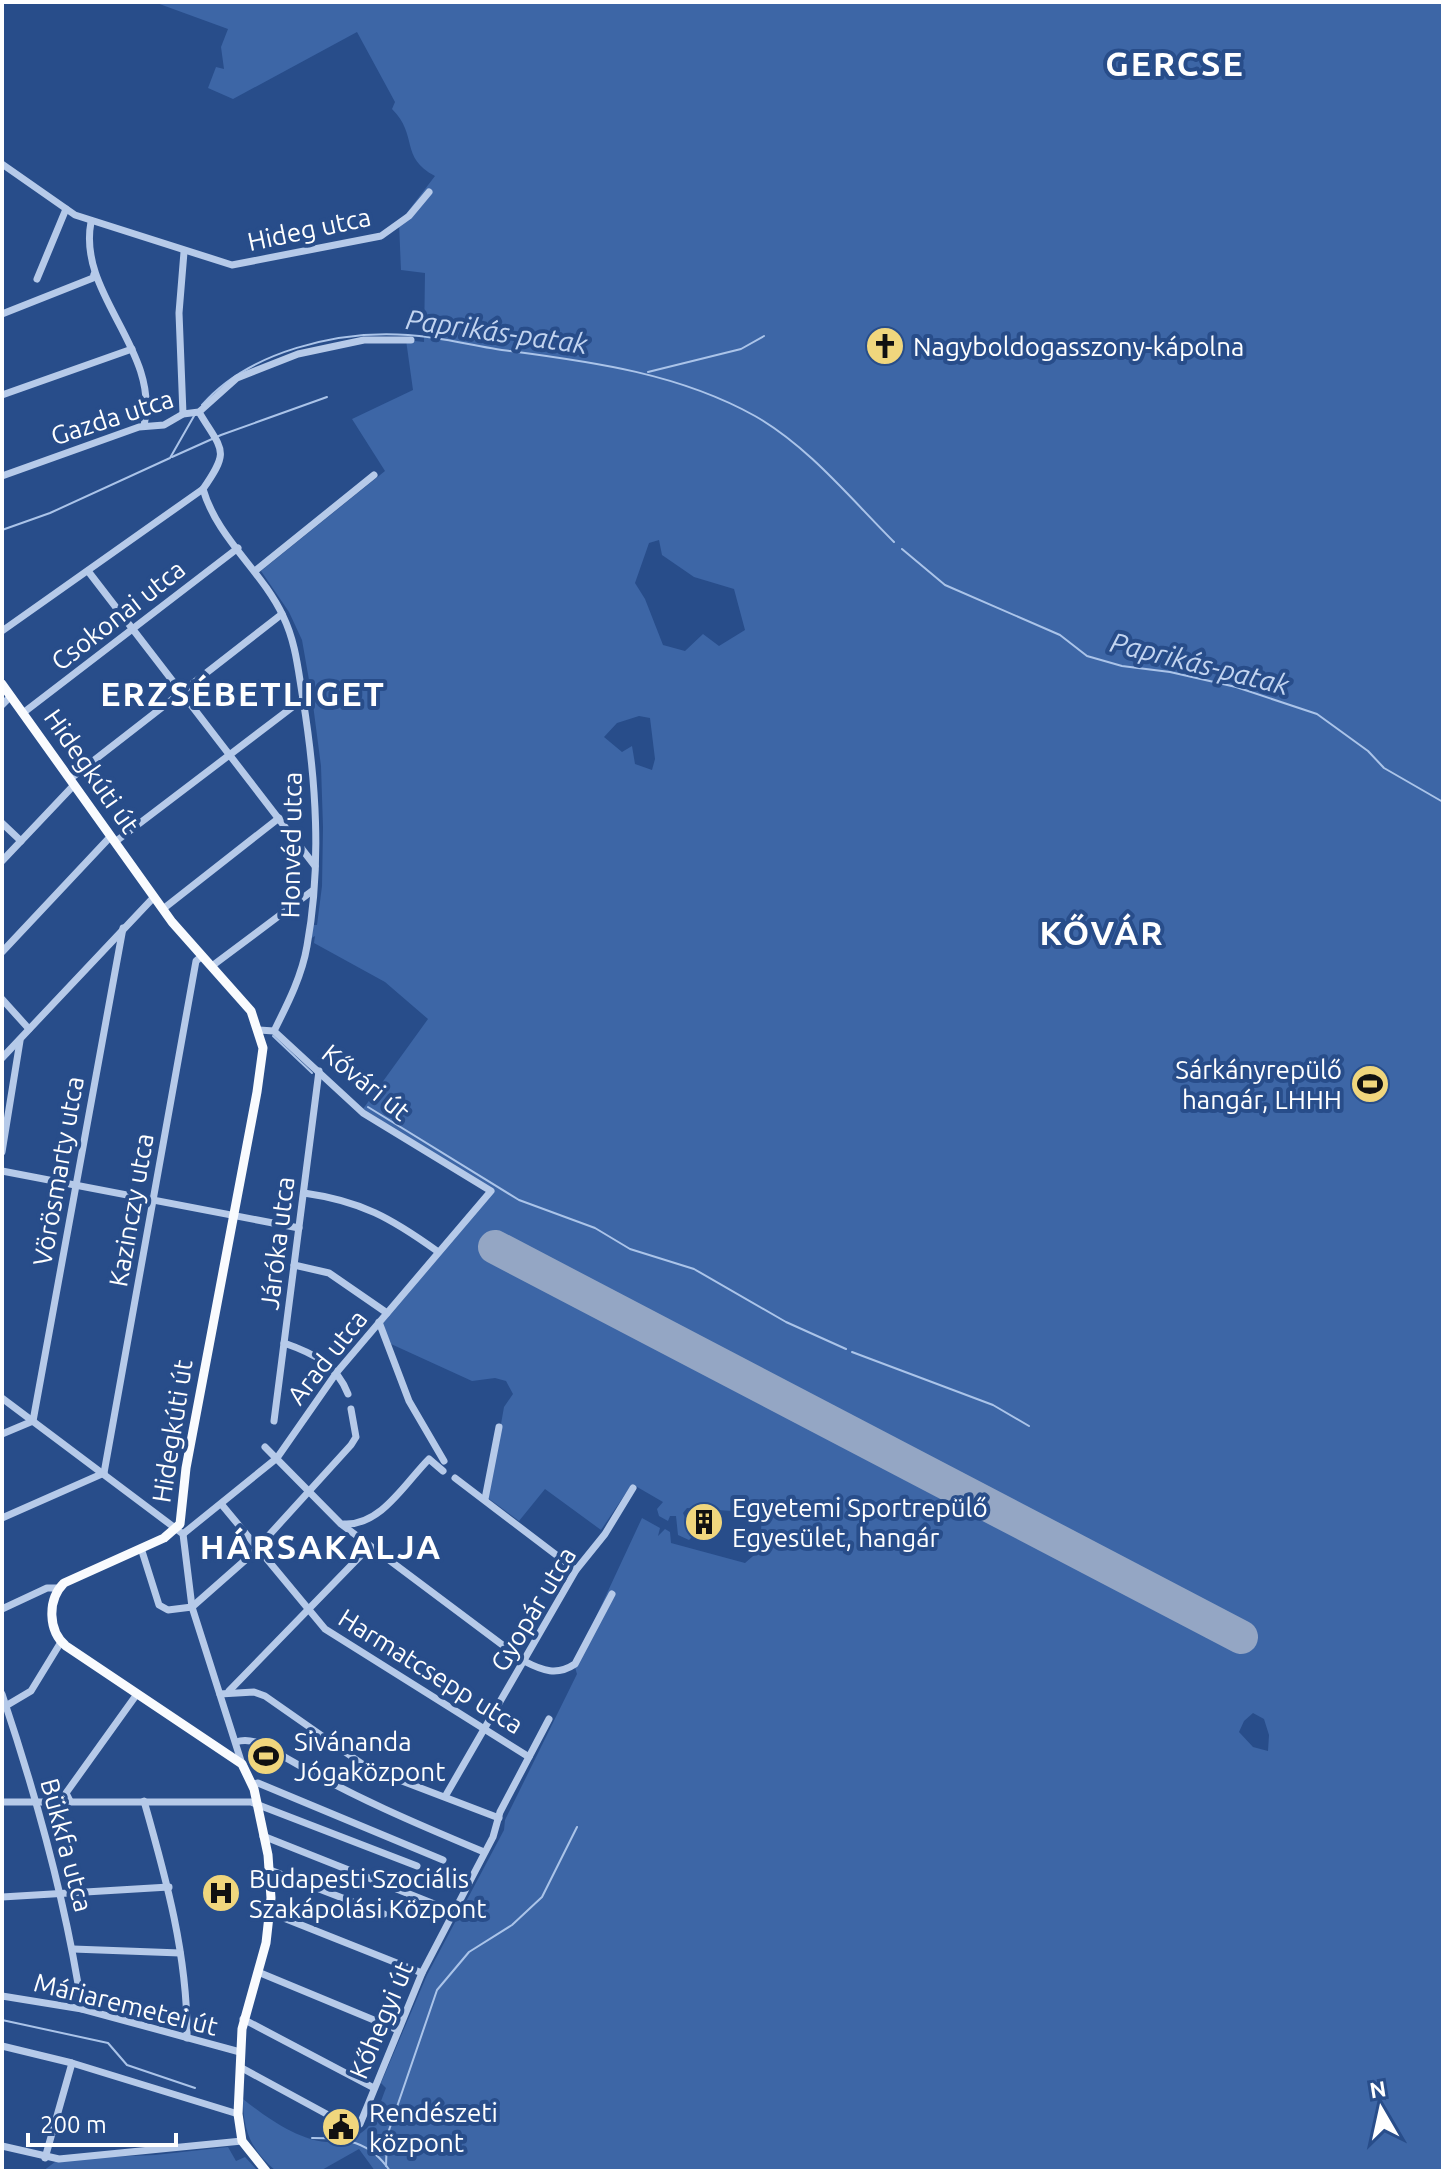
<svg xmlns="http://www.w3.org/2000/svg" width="1445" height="2173" viewBox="0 0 1445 2173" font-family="Ubuntu,sans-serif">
<rect width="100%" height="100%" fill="#284d8a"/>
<g fill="#3d66a6" fill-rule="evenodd">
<path d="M 154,2 L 1443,2 L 1443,2171 L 375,2171 L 359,2149 L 320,2171 L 276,2171 C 251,2150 243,2131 243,2099 C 274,2124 330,2164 367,2128 C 376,2119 381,2100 386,2088 L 381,2083 L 427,1975 L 504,1830 L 505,1820 L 577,1674 L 574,1664 L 642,1518 L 660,1528 L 658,1536 L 665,1529 L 670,1532 L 671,1543 L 745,1563 L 760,1550 L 762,1513 L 687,1508 L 683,1513 L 693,1536 L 689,1540 L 678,1535 L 676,1516 L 670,1516 L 668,1521 L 659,1516 L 657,1509 L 663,1502 L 632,1484 L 601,1530 L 545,1489 L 519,1521 L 488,1498 L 504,1407 L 513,1394 L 506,1381 L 495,1378 L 472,1381 L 391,1344 L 381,1322 L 494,1191 L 363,1109 L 428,1019 L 385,982 L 314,943 L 315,936 L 310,939 L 312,925 L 317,925 L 322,886 L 323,827 L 321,766 L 312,697 L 302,640 L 289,612 L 261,571 L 385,471 L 352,419 L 413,390 L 406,340 L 424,342 L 425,273 L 401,270 L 399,223 L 435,176 C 399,157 419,136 392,109 L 395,102 L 357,32 L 233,99 L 208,88 L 216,67 L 224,69 L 221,47 L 228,29 ZM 659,540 L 662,555 L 694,577 L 734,589 L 745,630 L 719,646 L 703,634 L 685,651 L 663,645 L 645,599 L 635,583 L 649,543 ZM 639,716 L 650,718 L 655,759 L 652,770 L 635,764 L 632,746 L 622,752 L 604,737 L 617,723 ZM 1253,1713 L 1264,1719 L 1269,1735 L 1268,1751 L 1253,1747 L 1239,1732 L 1244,1721 Z"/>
<polygon points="228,2147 236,2161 245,2157 258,2171 43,2171 59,2159 155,2155"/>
</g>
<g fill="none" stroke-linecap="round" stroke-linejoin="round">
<g stroke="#abc4e9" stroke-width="2">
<polyline points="648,372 741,349 764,336"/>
<path d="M 202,405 C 249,351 339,330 408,335 C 443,337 476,347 510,351 C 594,362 680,374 755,416 C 809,447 850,498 894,542"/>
<polyline points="172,457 221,435 327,397"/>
<polyline points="2,530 50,513 170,458 194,416"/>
<polyline points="902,549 945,585 1060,635 1087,656 1122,666 1170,672 1236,687 1317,714 1368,751 1384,768 1443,802"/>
<polyline points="273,1036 312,1073"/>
<polyline points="368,1107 519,1200 595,1228 630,1249 694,1269 786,1322 846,1349"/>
<polyline points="852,1352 993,1405 1029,1426"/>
<polyline points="2,2020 108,2043 127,2065 195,2088"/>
<path d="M 312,2138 C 345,2138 370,2141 390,2171"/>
<polyline points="386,2166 387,2136 437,1990 469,1952 512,1925 542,1897 577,1827"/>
</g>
<polyline stroke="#94a6c4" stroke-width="34" points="495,1247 1241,1637"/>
<g stroke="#b6cae9" stroke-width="7">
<polyline points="2,164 75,215 232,265 381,236 409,216 429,192"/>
<path d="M 91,222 C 77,295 161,350 144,426"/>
<polyline points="37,279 66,209"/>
<polyline points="2,314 93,278 94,274"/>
<polyline points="2,395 132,349"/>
<polyline points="183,414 179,313 184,252"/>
<polyline points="2,476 139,427 164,425 183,414 199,412 237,378 298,354 364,340 411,340"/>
<path d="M 203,489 C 217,538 262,571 283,616 C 296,643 298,670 303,699 C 316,780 322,864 307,946 C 302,976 287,1005 274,1031"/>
<polyline points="88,571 315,866"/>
<polyline points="255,571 374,475"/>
<path d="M 2,631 L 203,489 C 231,449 222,451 199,412"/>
<polyline points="2,705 11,696"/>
<polyline points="23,713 238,548"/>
<polyline points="70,779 282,614"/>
<polyline points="2,823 21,841"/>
<polyline points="115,842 303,699"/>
<polyline points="2,861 74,785"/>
<polyline points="163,909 279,818"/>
<polyline points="2,952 111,836"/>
<polyline points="212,966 312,891"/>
<polyline points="2,999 29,1029"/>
<polyline points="2,1058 154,897"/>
<polyline points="2,1152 20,1041"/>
<polyline points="2,1171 299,1228"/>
<path d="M 304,1193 C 361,1201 391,1218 437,1251"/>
<polyline points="294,1265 329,1273 387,1313"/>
<polyline points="379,1322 409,1401 444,1461"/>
<path d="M 284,1343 C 313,1353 337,1365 348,1394"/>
<polyline points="2,1398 183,1534 192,1607 242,1764"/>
<polyline points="33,1421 123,928"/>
<polyline points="274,1421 319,1071"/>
<polyline points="2,1434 33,1421"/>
<path d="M 265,1447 L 341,1524 L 524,1661 C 543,1671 557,1676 575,1664 L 612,1594"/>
<polyline points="104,1473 196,961 202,956"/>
<polyline points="455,1478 576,1570"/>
<polyline points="485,1499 499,1427"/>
<polyline points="222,1505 325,1629 529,1757"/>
<polyline points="2,1518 104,1473"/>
<path d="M 344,1524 C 381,1526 405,1483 429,1459 L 443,1471"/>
<polyline points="183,1534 277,1458 337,1372 491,1191 363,1113 274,1031 259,1030"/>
<polyline points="141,1548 159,1605 168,1610 192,1607 251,1555 351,1445 356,1437 351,1409"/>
<polyline points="2,1609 47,1588 60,1588"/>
<polyline points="229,1691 370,1546"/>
<path d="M 2,1694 C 37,1798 66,1901 82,2009"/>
<polyline points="220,1694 254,1692 265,1696 368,1768 499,1818"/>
<polyline points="4,1707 31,1691 61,1642"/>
<path d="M 236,1742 C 254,1736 273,1750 288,1759 C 351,1796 417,1824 484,1852"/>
<polyline points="253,1784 258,1783 443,1860"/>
<polyline points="446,1795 576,1570 605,1534 633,1488"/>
<polyline points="70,1801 66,1793 137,1694"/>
<path d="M 144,1801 C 166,1878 188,1957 187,2038"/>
<polyline points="2,1802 251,1802 417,1866"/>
<polyline points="263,1836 452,1911"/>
<polyline points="270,1870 384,1914"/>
<polyline points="2,1897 169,1887"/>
<polyline points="271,1913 422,1973"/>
<polyline points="73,1949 180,1953"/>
<polyline points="258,1972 398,2030"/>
<polyline points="2,1996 82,2009 240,2052"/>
<polyline points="243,2019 374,2088"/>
<polyline points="2,2046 72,2063 238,2114"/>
<polyline points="240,2067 332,2117"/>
<polyline points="360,2124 422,1973 493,1837 500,1812 549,1719"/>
<polyline points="2,2146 59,2159 242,2141"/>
<polyline points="45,2158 72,2063"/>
</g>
<path stroke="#f9fbfe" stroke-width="9" d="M 2,684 L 172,922 L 251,1011 L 263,1048 L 257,1092 L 186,1468 L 180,1524 L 164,1538 L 64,1583 C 47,1600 48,1631 66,1646 L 242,1764 L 254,1789 L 268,1855 L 271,1898 L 266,1943 L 242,2029 L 238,2114 L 242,2141 L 266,2171"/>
</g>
<defs>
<symbol id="church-disc" viewBox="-11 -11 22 22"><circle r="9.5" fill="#f0d67d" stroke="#284d8a"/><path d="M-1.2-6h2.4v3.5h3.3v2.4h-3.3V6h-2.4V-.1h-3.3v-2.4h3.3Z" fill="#111"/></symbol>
<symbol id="stadium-disc" viewBox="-11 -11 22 22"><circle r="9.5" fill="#f0d67d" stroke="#284d8a"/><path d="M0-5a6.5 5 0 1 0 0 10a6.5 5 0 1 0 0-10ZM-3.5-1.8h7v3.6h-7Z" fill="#111"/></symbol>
<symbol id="building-disc" viewBox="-11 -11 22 22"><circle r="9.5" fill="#f0d67d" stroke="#284d8a"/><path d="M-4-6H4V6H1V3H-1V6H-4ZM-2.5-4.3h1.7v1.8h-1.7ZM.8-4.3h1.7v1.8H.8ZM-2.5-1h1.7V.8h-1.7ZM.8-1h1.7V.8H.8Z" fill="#111"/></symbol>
<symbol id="hospital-disc" viewBox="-11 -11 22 22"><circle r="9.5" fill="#f0d67d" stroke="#284d8a"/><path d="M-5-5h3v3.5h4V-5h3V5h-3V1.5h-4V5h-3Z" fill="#111"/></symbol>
<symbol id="civic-disc" viewBox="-11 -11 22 22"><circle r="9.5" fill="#f0d67d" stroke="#284d8a"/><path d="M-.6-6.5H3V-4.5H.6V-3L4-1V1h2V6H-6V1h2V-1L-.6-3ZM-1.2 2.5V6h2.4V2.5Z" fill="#111"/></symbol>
</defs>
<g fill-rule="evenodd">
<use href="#church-disc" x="863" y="324" width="44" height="44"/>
<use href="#stadium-disc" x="1348" y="1062" width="44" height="44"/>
<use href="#building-disc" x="682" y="1500" width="44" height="44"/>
<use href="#stadium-disc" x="244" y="1734" width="44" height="44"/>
<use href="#hospital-disc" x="199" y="1871" width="44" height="44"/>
<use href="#civic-disc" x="319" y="2105" width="44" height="44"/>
</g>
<g text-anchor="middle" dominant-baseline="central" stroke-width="8" stroke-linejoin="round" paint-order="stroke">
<g font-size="26" fill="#fff" stroke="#284d8a">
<text transform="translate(309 229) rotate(-12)">Hideg utca</text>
<text transform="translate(112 417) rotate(-18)">Gazda utca</text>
<text transform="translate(118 615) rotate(-38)">Csokonai utca</text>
<text transform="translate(92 771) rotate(55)">Hidegkúti út</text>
<text transform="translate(291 845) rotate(-89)">Honvéd utca</text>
<text transform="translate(366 1082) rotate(39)">Kővári út</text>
<text transform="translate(58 1171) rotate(-80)">Vörösmarty utca</text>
<text transform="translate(131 1210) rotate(-80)">Kazinczy utca</text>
<text transform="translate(277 1243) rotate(-83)">Járóka utca</text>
<text transform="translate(327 1357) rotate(-52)">Arad utca</text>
<text transform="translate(172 1431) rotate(-81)">Hidegkúti út</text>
<text transform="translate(533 1609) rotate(-59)">Gyopár utca</text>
<text transform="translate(431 1671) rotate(32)">Harmatcsepp utca</text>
<text transform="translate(67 1845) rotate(75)">Bükkfa utca</text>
<text transform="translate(126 2004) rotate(14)">Máriaremetei út</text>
<text transform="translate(381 2020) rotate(-67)">Kőhegyi út</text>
</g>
<g font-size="26" fill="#fff" stroke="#284d8a" text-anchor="start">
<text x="913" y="346">Nagyboldogasszony-kápolna</text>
<text x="1342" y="1069" text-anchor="end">Sárkányrepülő<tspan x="1342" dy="30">hangár, LHHH</tspan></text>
<text x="732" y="1507">Egyetemi Sportrepülő<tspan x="732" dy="30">Egyesület, hangár</tspan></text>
<text x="294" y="1741">Sivánanda<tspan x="294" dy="30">Jógaközpont</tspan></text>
<text x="249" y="1878">Budapesti Szociális<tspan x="249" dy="30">Szakápolási Központ</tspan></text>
<text x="369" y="2112">Rendészeti<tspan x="369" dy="30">központ</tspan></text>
</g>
<g font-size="28" font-style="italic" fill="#c2d4f0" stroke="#284d8a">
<text transform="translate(497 331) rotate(8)">Paprikás-patak</text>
<text transform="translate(1200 663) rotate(14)">Paprikás-patak</text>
</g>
<g font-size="34" font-weight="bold" letter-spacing="2" fill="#fff" stroke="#284d8a">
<text x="1175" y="63">GERCSE</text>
<text x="243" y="693">ERZSÉBETLIGET</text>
<text x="1102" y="932">KŐVÁR</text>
<text x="321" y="1546">HÁRSAKALJA</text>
</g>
</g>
<rect width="1445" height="2173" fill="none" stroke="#ffffff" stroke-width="8"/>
<g transform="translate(1381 2109) rotate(351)" stroke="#284d8a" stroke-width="6" paint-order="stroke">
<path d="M0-6L14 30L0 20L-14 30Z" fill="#ffffff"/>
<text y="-12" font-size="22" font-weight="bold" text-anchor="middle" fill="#ffffff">N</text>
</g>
<path d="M28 2133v12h148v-12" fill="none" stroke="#ffffff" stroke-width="4"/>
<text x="40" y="2133" font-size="24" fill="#ffffff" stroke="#284d8a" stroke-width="6" paint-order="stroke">200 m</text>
</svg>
